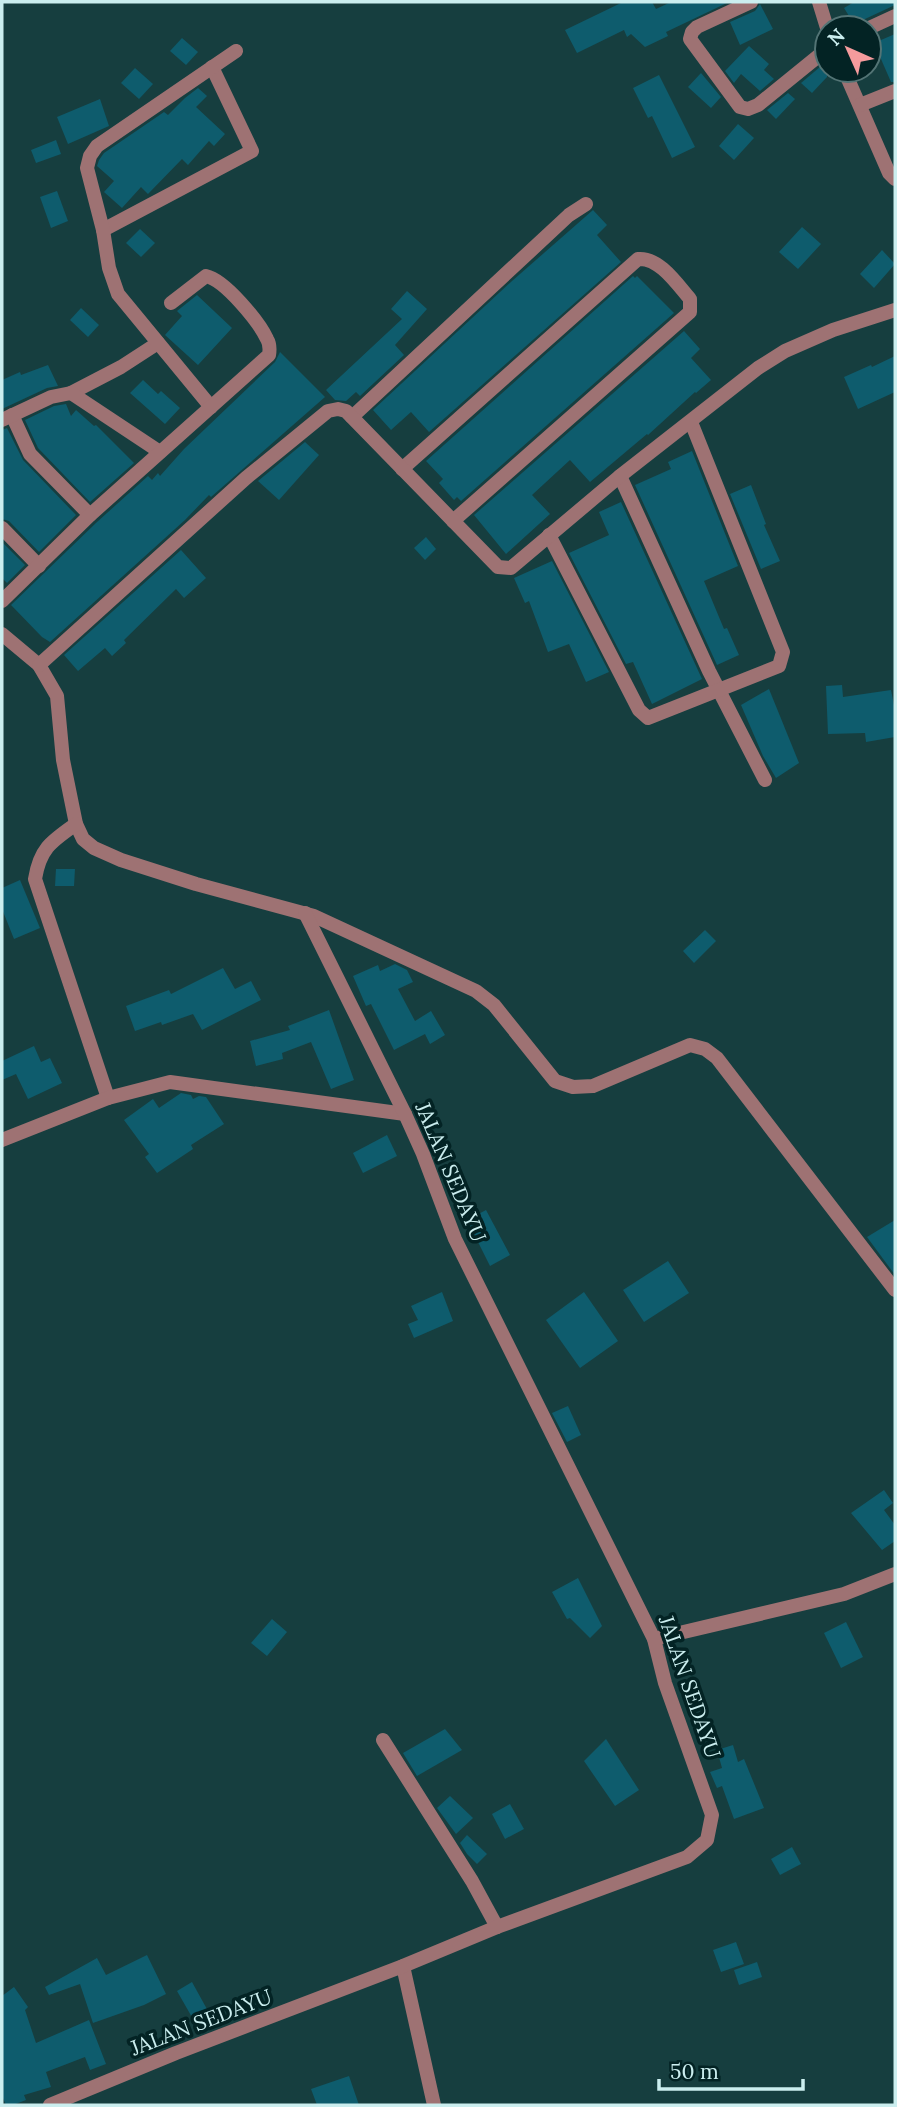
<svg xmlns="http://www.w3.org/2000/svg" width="897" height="2107" viewBox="0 0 897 2107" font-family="Lora,serif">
<rect width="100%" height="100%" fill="#163e3f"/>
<g fill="#0e5c6d">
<polygon points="623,2 652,2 656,9 671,2 729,2 666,32 668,36 645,47 631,34 627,37 624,30 577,53 565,30"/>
<polygon points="854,2 895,2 895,5 865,19 856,27 844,8"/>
<polygon points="760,4 773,29 740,45 730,22 755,11"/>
<polygon points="895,34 895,82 891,82 874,43"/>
<polygon points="182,38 198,52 186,65 170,51"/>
<polygon points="749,46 769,64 764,70 774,79 760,91 741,74 734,83 725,71"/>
<polygon points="827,61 827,77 812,93 801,83"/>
<polygon points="135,68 153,84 139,99 121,83"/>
<polygon points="701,73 721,97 711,108 688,87"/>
<polygon points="659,75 695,147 672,158 652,116 648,118 633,88"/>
<polygon points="198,88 207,96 196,107 225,134 214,146 209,141 188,165 182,159 148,194 141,187 122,208 104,192 114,181 97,166 99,160 104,153 164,112 168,115 185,98"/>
<polygon points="788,93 795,99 776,119 767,110"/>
<polygon points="100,99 109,126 68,144 57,117"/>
<polygon points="738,124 754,138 734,160 719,146"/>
<polygon points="56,140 61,154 36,163 31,150"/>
<polygon points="57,191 68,221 51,228 40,197"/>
<polygon points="593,210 607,225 597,235 621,262 429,432 411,412 391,430 373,410 512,281"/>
<polygon points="802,227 821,244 798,269 779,252"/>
<polygon points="140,229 155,243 141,257 126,243"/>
<polygon points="882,250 895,264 874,288 860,274"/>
<polygon points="633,276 635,278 637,276 674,313 461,501 457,497 454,500 439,483 443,479 426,461"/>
<polygon points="407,291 427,309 395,345 404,355 360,396 356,392 346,401 335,400 326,390 402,319 391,309"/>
<polygon points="197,295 232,328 198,365 165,335 182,316 177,311"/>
<polygon points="81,308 99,325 88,337 70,320"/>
<polygon points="684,331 700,349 691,358 711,380 696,393 695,392 648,435 647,434 590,482 570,460 532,495 550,514 506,554 474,515"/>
<polygon points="280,352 325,397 211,497 209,495 185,520 50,642 42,637 11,605 97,522 148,476 152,480 158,473 160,476 184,449 275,362"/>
<polygon points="895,356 895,392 858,409 844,377 871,365 872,367"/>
<polygon points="48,365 58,386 47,388 2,409 2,380 20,372 21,375"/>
<polygon points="143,380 158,394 161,391 180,408 165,424 130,393"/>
<polygon points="66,404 71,416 76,410 94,426 96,425 134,463 90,502 38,448 25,420 54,406"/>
<polygon points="7,428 23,460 76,515 39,552 9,521 2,519 2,430"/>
<polygon points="305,442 319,455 279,500 258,481"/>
<polygon points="692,451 738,566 704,581 724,629 727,628 739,655 717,665 635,485 671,469 668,462"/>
<polygon points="751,485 766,524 764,525 780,561 761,569 730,494"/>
<polygon points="621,502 702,679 652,704 633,662 626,664 569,553 609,535 599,512"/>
<polygon points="426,537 436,549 425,560 414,548"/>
<polygon points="2,542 25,565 7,583 2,578"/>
<polygon points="181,550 206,578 184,598 176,589 124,640 126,643 112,656 105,648 78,671 64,655"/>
<polygon points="552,561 609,672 586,682 569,644 548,652 529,601 525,603 514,578"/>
<polygon points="842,685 843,697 891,690 895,710 895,737 866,742 865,733 828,734 826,686"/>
<polygon points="769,689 799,763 776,778 763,756 741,705"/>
<polygon points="56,869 75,869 74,886 55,886"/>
<polygon points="20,880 40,928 14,939 2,909 2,888"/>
<polygon points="705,930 716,941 694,963 683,951"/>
<polygon points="395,964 407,970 413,982 398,989 415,1021 431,1011 445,1035 430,1044 425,1034 394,1050 371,1004 366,1006 353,976 378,965 380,971"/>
<polygon points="223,968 235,989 251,981 261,1000 202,1030 193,1014 162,1025 161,1022 135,1031 126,1006 169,990 171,994"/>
<polygon points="329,1010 354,1080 331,1089 311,1042 282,1053 283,1059 256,1066 250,1041 290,1030 288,1026"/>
<polygon points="34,1046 41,1062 50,1058 62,1083 28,1099 16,1074 2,1080 2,1061"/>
<polygon points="181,1093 191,1095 193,1099 199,1096 206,1097 224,1124 191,1145 193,1149 157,1173 145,1157 149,1154 124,1120 153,1099 159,1108"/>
<polygon points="387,1135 397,1156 363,1173 353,1153"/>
<polygon points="486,1210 510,1255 490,1266 467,1220"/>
<polygon points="895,1220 895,1275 867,1237"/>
<polygon points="668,1261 689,1293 644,1322 623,1290"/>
<polygon points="442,1292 453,1321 414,1338 408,1324 418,1320 411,1306"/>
<polygon points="584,1292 618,1341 580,1368 546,1320"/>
<polygon points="568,1406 581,1435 567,1442 552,1413"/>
<polygon points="884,1490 893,1503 884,1510 895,1525 895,1541 882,1550 851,1513"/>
<polygon points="578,1578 602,1626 590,1638 570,1618 567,1619 552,1592"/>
<polygon points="272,1619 287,1632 267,1656 251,1643"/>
<polygon points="846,1622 863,1657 841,1668 824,1633"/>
<polygon points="445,1729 462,1750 417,1776 403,1753"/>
<polygon points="606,1739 639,1790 615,1806 584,1761"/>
<polygon points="733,1745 738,1762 744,1759 764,1808 734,1819 722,1786 717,1788 710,1772 722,1768 717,1750"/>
<polygon points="450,1796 473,1818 456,1834 437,1808"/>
<polygon points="510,1804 524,1829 505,1839 492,1814"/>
<polygon points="467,1835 487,1854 477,1864 467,1854 460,1843"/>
<polygon points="792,1847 801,1864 780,1875 771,1859"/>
<polygon points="736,1942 744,1964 721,1972 713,1950"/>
<polygon points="147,1955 166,1994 144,2005 93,2023 80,1984 49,1995 45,1987 97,1958 106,1975"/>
<polygon points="757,1962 762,1977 739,1985 734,1970"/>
<polygon points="192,1982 208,2011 193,2019 177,1991"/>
<polygon points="14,1987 28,2007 25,2010 36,2043 89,2020 106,2064 90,2070 85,2057 46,2072 51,2087 24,2095 26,2100 13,2105 6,2105 2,2096 2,1996"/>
<polygon points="349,2076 359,2105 317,2105 311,2089"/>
</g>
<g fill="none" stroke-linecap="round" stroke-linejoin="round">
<g stroke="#9e7273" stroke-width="14">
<polyline points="751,2 697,27 692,32 690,39 740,107 748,109 758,105 827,49"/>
<polyline points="819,2 827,28"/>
<polyline points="869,28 895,16"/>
<polyline points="844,70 889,173 895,179"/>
<polyline points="860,105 895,91"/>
<polyline points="103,230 252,151 212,67"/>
<polyline points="71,393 121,367 158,343"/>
<polyline points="211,407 118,294 109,268 103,230 87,168 90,156 97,146 236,51"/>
<polyline points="12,415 30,454 90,515"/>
<polyline points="352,417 569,215 586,204"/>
<polyline points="2,420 51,397 71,393 160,452"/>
<path d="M 402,469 L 638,259 C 659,257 677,284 690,299 L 690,312 L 453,521"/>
<polyline points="620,476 709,671 765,780"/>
<polyline points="2,528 39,566"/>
<polyline points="549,535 639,710 648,718 779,666 783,652 691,422"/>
<path d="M 2,601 L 90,515 L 269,355 C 270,349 270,344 267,339 C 259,322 225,280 206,276 L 171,303"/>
<polyline points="2,634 39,665 57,696 63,760 76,824 83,839 94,848 121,860 196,884 314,916 476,991 494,1005 555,1081 573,1087 593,1086 690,1045 705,1049 717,1058 895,1290"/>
<polyline points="39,665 246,478 328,411 338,409 346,411 498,567 511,568 620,476 758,368 785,351 833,330 895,310"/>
<path d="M 76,824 C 52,841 40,848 35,879 L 108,1098"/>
<polyline points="2,1140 108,1098 170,1082 405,1114"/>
<polyline points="654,1639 844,1594 895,1574"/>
<polyline points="383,1740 472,1881 497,1927"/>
<polyline points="403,1966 434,2105"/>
<polyline points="50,2105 176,2053 403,1966 497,1927 687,1857 707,1840 712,1815 665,1683 654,1639 455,1239 423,1154 405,1114 305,913"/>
</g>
</g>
<g text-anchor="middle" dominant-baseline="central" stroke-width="7" stroke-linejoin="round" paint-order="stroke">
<g font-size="21" fill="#cbeeef" stroke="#032324">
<text transform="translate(451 1172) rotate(67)">JALAN SEDAYU</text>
<text transform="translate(690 1687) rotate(71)">JALAN SEDAYU</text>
<text transform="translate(201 2022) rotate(-21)">JALAN SEDAYU</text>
</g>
</g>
<rect width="897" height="2107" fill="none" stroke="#cbeeef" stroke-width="7"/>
<g transform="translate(848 49) rotate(315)"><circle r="33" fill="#032324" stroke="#537475" stroke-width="2"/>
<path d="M0-5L12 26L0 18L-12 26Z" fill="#f59b9d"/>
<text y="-10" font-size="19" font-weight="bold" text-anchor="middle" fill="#cbeeef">N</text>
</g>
<path d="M659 2079v10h144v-10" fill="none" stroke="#cbeeef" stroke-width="3.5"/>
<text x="670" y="2079" font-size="21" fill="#cbeeef" stroke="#032324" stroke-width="5" paint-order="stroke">50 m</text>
</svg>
